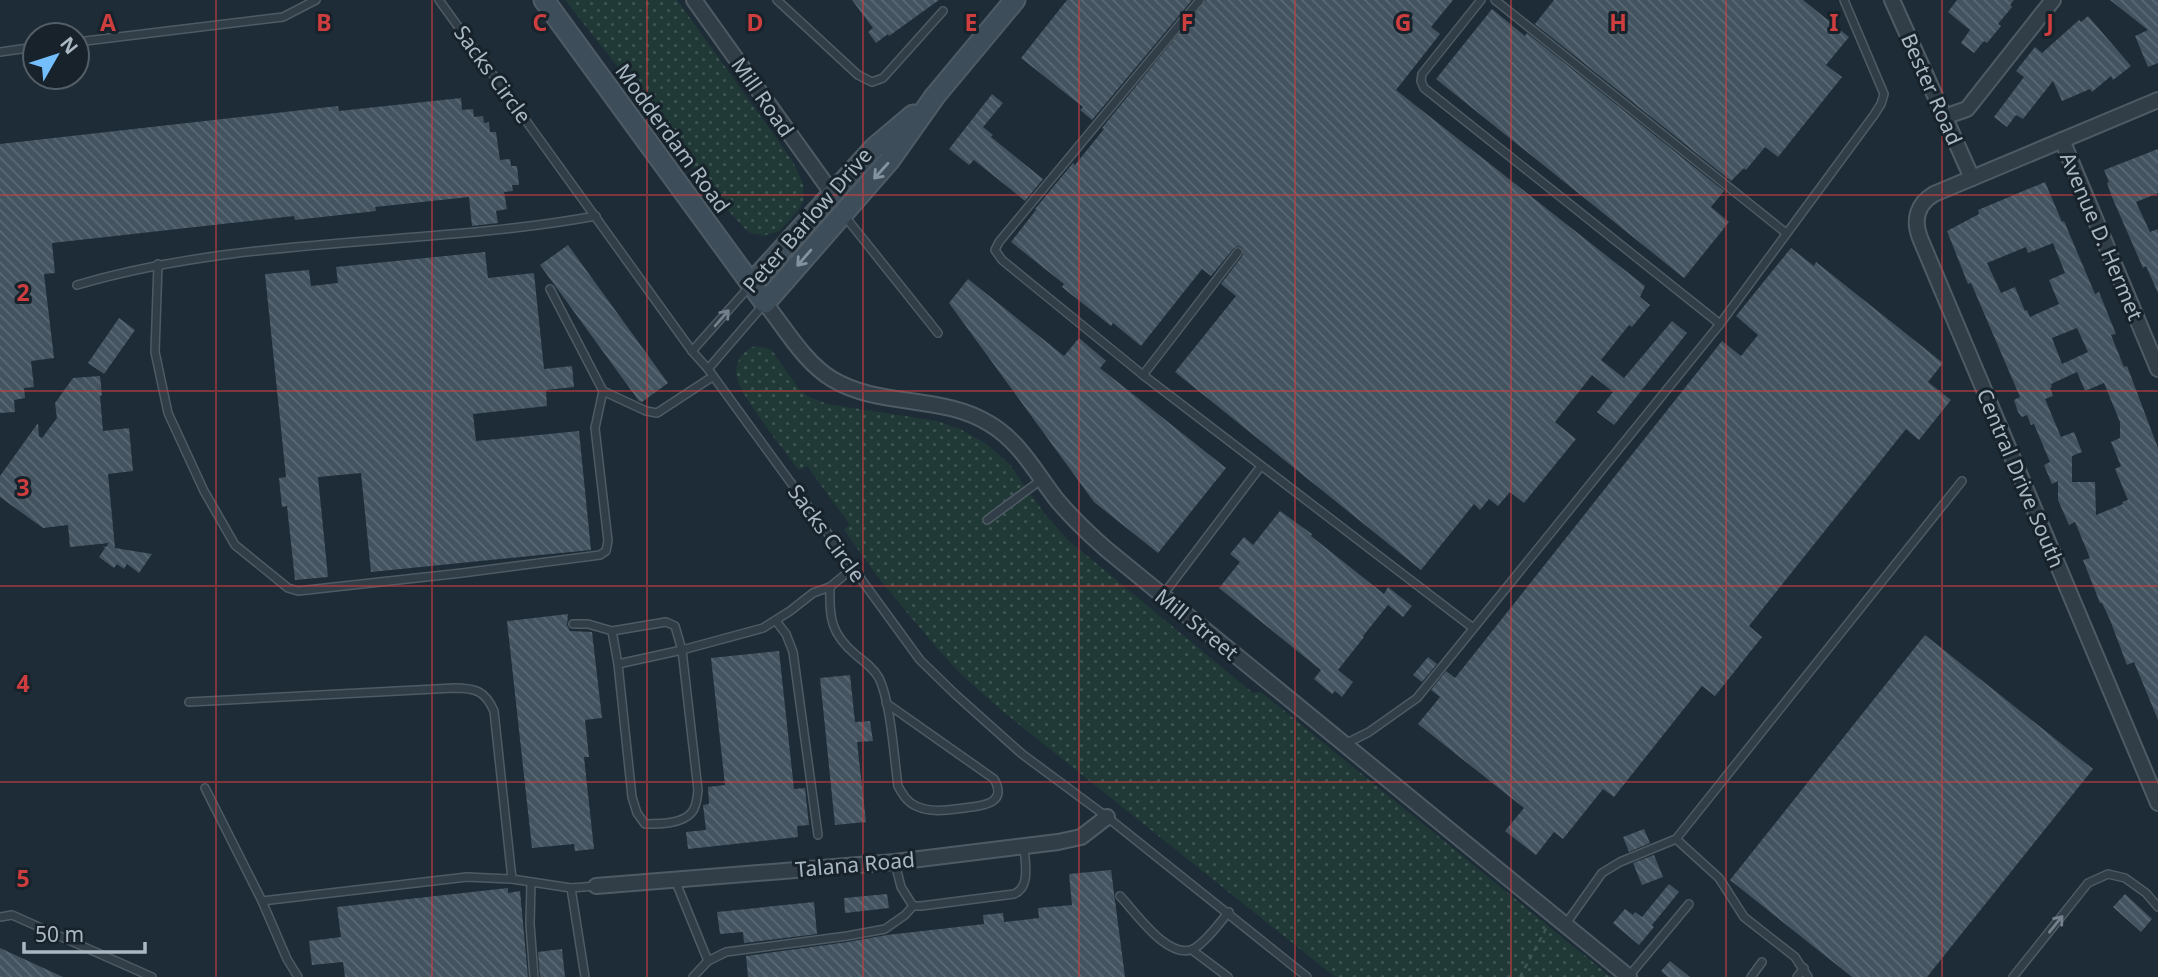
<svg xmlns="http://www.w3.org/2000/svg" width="2158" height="977" viewBox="0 0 2158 977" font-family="'Noto Sans',sans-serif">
<defs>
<pattern id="grass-dots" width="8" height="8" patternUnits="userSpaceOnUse" patternTransform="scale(1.75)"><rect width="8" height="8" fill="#203937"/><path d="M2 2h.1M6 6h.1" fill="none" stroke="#3e5452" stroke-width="1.8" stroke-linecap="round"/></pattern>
<pattern id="building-back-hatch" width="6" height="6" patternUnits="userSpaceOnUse" patternTransform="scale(1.75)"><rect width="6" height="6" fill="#435360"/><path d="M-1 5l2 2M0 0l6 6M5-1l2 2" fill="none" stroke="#5b6a75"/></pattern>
</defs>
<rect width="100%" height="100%" fill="#1d2c36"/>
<g fill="url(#grass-dots)">
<polygon points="565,0 677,0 792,160 803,183 804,199 799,210 779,231 763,236 748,232 712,193 645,101"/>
<path d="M 755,346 L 771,349 L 799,389 L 811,398 L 828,404 L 937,421 L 960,429 L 988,445 L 1010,465 L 1044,513 L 1068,540 L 1253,693 L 1261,692 L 1611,977 L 1335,977 L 1001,710 L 961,674 L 935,646 L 880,580 L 844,530 L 850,525 L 807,466 L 799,470 C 785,451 740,396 737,377 C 734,363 742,351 755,346 Z"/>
</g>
<g fill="url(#building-back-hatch)" fill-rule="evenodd">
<polygon points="852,0 939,0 889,36 888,34 876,43 868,32 873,28"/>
<polygon points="1067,0 1192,0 1092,120 1080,110 1083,107 1021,58"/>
<polygon points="1206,0 1453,0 1431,27 1440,34 1396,90 1645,286 1640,297 1650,305 1632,327 1629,325 1601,360 1624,378 1672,321 1687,333 1614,425 1597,412 1613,392 1592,375 1555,422 1576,439 1524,503 1510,492 1498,506 1489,499 1480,510 1474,504 1421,570 1175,372 1236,296 1221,284 1243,255 1242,248 1238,246 1234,248 1211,276 1202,269 1141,346 1113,323 1111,326 1062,287 1064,284 1011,242 1036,210 1035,209 1073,163 1075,165 1104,129 1102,128"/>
<polygon points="1554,0 1803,0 1849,37 1826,65 1842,77 1778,157 1765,147 1746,170 1744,168 1731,181 1535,24"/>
<polygon points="1957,0 2014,0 2010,5 2012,7 1998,24 2001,26 1987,43 1984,41 1974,53 1961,43 1970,30 1948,12"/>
<polygon points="2110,0 2158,0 2158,63 2148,67 2135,36 2148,30"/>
<polygon points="1492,9 1525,36 1527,33 1724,191 1711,207 1729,222 1684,278 1436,79"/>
<polygon points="2088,16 2131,66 2113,80 2111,76 2092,92 2090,89 2062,101 2053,81 2023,119 2016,115 2007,127 1994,117 2024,77 2016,71 2035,47 2042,53 2079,20 2081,22"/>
<polygon points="992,94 1003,103 983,127 993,135 991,137 1043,179 1025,201 974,160 969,165 949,149"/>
<polygon points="461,98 462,110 473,109 474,117 483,116 484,123 489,122 490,132 496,132 500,160 510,159 511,166 517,166 519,185 512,185 513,191 504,192 507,209 496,211 498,223 472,226 469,197 375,207 376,211 295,220 294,216 52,243 55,273 44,274 54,358 31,361 34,387 24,388 25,398 14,400 15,412 0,413 0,144 338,106 339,111"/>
<polygon points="2158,149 2158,193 2136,202 2150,232 2158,229 2158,293 2146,266 2143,268 2112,197 2107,183 2109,182 2104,170"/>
<path d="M 2045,182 L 2062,222 L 2064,221 L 2095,294 L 2099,292 L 2116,334 L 2111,335 L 2124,367 L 2127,366 L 2158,448 L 2158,720 L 2134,662 L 2127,665 L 2110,620 L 2102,603 L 2100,603 L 2083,560 L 2090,558 L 2075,522 L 2069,525 L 2058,500 L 2058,481 L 2052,484 L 2044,465 L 2050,462 L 2034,424 L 2031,425 L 2027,415 L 2022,417 L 2018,412 L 2014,400 L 2020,397 L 1971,283 L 1968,284 L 1947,231 L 1979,214 L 1978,210 ZM 2053,243 L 2065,273 L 2049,280 L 2059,304 L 2030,317 L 2027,310 L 2025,311 L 2015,287 L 2001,293 L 1987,263 L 2026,247 L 2028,253 ZM 2077,328 L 2088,352 L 2062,364 L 2052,338 ZM 2077,372 L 2085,391 L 2104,383 L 2120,422 L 2120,438 L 2111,442 L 2121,466 L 2115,469 L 2128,500 L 2122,502 L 2123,504 L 2096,515 L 2095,482 L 2072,482 L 2072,456 L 2082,452 L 2074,432 L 2061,437 L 2045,399 L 2053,396 L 2050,388 L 2052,387 L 2051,384 Z"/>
<polygon points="568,245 668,383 642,402 639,401 540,265"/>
<polygon points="1791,248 1814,266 1816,262 1943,363 1928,382 1951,400 1919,440 1906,429 1749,626 1762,637 1715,696 1702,686 1614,797 1603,789 1563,839 1554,832 1536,855 1505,831 1524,808 1418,724 1440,697 1431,690 1446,671 1455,678 1722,341 1741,356 1758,335 1736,316"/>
<polygon points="485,252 488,278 534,273 544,369 572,366 574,387 546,390 547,406 473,414 476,441 579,431 591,550 371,572 361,473 318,477 328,577 295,580 287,506 282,507 279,478 286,477 265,274 309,270 311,286 338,283 336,267"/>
<polygon points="968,279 1064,356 1079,338 1106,361 1100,368 1226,468 1158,553 1094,502 949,303"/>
<polygon points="119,318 135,330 104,374 88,363"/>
<polygon points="100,376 102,395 100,396 103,431 129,428 133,471 108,474 115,548 152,554 139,573 127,564 124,569 117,564 114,568 99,557 105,548 102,546 106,547 109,543 70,547 68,525 43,528 0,497 0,476 38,423 39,436 42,438 57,418 55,403 73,378"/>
<polygon points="1280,511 1312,534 1311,536 1384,594 1388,587 1412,606 1403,617 1388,605 1363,636 1364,637 1338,670 1353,682 1342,697 1335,691 1332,694 1314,679 1321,670 1219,588 1240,562 1230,554 1244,537 1253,545"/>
<polygon points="568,614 567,625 570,631 592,632 602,718 585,720 589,757 584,757 594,849 575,851 574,844 532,848 507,621"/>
<polygon points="1925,635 2093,769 1927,977 1852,977 1730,880"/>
<polygon points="779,651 794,789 805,788 809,825 797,826 798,837 688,849 686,832 706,830 703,805 709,804 708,787 725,785 711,658"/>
<polygon points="1428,657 1437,664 1422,682 1413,675"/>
<polygon points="850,675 855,722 870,721 873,741 857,742 866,822 835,825 820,678"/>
<polygon points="1644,829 1650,843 1629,852 1623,837"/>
<polygon points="1654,855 1663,877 1642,885 1633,863"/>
<polygon points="1111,870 1125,977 748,977 746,956 848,942 887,935 984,924 983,915 1003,913 1004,922 1039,918 1038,908 1072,905 1069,874"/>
<polygon points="1669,884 1679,892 1652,925 1654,927 1639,945 1613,923 1625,909 1633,915 1635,912 1642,917"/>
<polygon points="508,888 508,893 520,891 528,977 345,977 343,962 312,965 309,941 341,937 337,907"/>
<polygon points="887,894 889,908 845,913 844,898"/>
<polygon points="2125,894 2152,919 2141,932 2113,907"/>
<polygon points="814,902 817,934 744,943 743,932 720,934 717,912"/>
<polygon points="0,948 63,977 0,977"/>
<polygon points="562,949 565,977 540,977 538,952"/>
<polygon points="1670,961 1690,977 1668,977 1661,971"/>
</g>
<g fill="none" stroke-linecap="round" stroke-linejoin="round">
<defs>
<g id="lane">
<polyline points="439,0 692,351 708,369 920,660 956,695 1022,754 1107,817 1307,977"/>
<polyline points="777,0 858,75 872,82 883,78 943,11"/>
<polyline points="1200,0 999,242 995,250 1002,260 1143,375 1473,628"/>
<polyline points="1481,0 1422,74 1421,81 1424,88 1720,324"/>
<polyline points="1495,0 1786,233"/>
<polyline points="77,42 283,17 316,0"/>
<polyline points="0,52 35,47"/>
<polyline points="843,214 938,333"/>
<polyline points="158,264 155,352 168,413 204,491 235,545 288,588 298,591 462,573 600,555 606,551 608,541 595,428 603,391"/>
<path d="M 77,285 C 246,235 425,247 596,216"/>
<polyline points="550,289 603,391 646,411 657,413 712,377"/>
<polyline points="692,351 750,286"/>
<polyline points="708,369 765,303"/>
<polyline points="1143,375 1238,252"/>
<polyline points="987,520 1041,480"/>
<path d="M 830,587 C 829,618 831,634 856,655 C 865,662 874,669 879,678 C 891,703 894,758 898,786 C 903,795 907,802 916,806 C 931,813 948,810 964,808 C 982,806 1008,804 994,779 L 886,703"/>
<polyline points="1163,595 1261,466"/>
<polyline points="776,621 786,634 793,652 818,835"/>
<polyline points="573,624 588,624 612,631 666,622 675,626 682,650 618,664"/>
<path d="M 612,631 L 618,664 L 632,797 L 637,813 L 645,824 C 659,824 683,824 692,812 C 697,806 697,797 698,790 L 682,650 L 763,628 L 790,611 L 813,593 L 830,587 L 853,568"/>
<path d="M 189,702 L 454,688 C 476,688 485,691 494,711 L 512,879"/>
<polyline points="1345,744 1369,732 1417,698 1720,324 1874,115 1881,104 1884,94 1844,0"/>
<polyline points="205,788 262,901 287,959 298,977"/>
<polyline points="1676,839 1719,878 1744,917 1795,957 1808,977"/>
<path d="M 895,863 L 901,887 L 913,906 L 921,906 L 1014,894 C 1031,887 1025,863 1024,846"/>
<polyline points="675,880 708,961"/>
<polyline points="531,882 530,924 534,977"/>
<polyline points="571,888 585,977"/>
<path d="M 1120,896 C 1136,913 1170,963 1195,948 C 1209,939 1218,924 1229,912"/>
<polyline points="262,901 467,877 512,879 571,888 596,886"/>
<polyline points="0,917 12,915 152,977"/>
<polyline points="1565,925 1602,873 1620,862 1676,839 1962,481"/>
<polyline points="1192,950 1228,977"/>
<polyline points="1629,976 1689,904"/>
<polyline points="693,977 708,961 726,952 847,936 885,929 905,915 913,906"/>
<polyline points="1751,977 1762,962"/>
<polyline points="1797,977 1804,968"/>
<polyline points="2013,977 2088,883 2108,874 2125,878 2146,893 2158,907"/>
</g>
<g id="street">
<polyline points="694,0 832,193"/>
<polyline points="1892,0 1972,178"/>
<path d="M 2158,100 L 1934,194 C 1917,204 1913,220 1920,238 L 2158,803"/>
<polyline points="1944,117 1967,109 2053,0"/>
<polyline points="2062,140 2158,369"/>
<path d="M 765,303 C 785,328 804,362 832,379 C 880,408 942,394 990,424 C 1020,442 1036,473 1057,500 C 1072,518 1089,534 1106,549 L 1629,977"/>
<polyline points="596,886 895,862 1058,842 1081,837 1107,817"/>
</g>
<g id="secondary">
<polyline points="544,0 765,303 889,161 935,96 1015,0"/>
<polyline points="751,284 874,148 913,115"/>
</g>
</defs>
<use href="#lane" stroke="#4e5b65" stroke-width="10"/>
<use href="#street" stroke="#4e5b65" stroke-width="18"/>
<use href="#secondary" stroke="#4e5b65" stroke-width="23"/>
<polyline stroke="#3f5655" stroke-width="2.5" stroke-dasharray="5 5" stroke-linecap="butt" points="1520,977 1547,927"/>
<use href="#lane" stroke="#313d47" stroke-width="7"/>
<use href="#street" stroke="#313d47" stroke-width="14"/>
<use href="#secondary" stroke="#3e4d5a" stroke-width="19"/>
</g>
<defs><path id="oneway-shaft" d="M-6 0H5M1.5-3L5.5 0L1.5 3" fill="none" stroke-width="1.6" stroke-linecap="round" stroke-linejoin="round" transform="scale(1.75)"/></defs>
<g stroke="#84939f">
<use href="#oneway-shaft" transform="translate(881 171) rotate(132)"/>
<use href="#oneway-shaft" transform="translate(804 258) rotate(131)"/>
</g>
<g stroke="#74818c">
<use href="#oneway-shaft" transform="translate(722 318) rotate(-49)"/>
<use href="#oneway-shaft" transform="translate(2056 924) rotate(-51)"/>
</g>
<path fill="none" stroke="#cf3e3f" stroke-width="2" stroke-opacity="0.55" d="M 216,0 L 216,977M 432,0 L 432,977M 647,0 L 647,977M 863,0 L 863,977M 1079,0 L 1079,977M 1295,0 L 1295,977M 1511,0 L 1511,977M 1726,0 L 1726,977M 1942,0 L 1942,977M 0,195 L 2158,195M 0,391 L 2158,391M 0,586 L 2158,586M 0,782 L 2158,782"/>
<g text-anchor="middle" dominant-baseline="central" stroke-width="6" stroke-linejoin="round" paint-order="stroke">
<g font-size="21" fill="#aab8c4" stroke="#17222b">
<text transform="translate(493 74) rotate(54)">Sacks Circle</text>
<text transform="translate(1932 89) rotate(66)">Bester Road</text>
<text transform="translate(763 97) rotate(55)">Mill Road</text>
<text transform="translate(673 138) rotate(54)">Modderdam Road</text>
<text transform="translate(807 220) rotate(-49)">Peter Barlow Drive</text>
<text transform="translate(2102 236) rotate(67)">Avenue D. Hermet</text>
<text transform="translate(2021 478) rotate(67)">Central Drive South</text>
<text transform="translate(827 533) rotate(54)">Sacks Circle</text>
<text transform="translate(1197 624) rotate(39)">Mill Street</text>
<text transform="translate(855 864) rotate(-5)">Talana Road</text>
</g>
</g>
<g font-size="23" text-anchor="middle" font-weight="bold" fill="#cf3e3f" stroke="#17222b" stroke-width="6" stroke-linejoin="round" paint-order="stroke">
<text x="108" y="31">A</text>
<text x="324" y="31">B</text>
<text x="540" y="31">C</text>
<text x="755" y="31">D</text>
<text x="971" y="31">E</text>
<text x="1187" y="31">F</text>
<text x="1403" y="31">G</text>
<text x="1618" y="31">H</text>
<text x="1834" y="31">I</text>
<text x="2050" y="31">J</text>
<text x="23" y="301">2</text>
<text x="23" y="496">3</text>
<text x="23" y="692">4</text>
<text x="23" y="887">5</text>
</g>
<g transform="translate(56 56) rotate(51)"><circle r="33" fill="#17222b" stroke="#525e68" stroke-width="2"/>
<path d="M0-5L12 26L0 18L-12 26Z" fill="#75befe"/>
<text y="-10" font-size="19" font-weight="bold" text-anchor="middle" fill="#aab8c4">N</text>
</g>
<path d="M24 942v10h121v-10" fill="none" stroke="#aab8c4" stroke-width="3.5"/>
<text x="35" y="942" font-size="21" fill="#aab8c4" stroke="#17222b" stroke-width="5" paint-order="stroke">50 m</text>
</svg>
